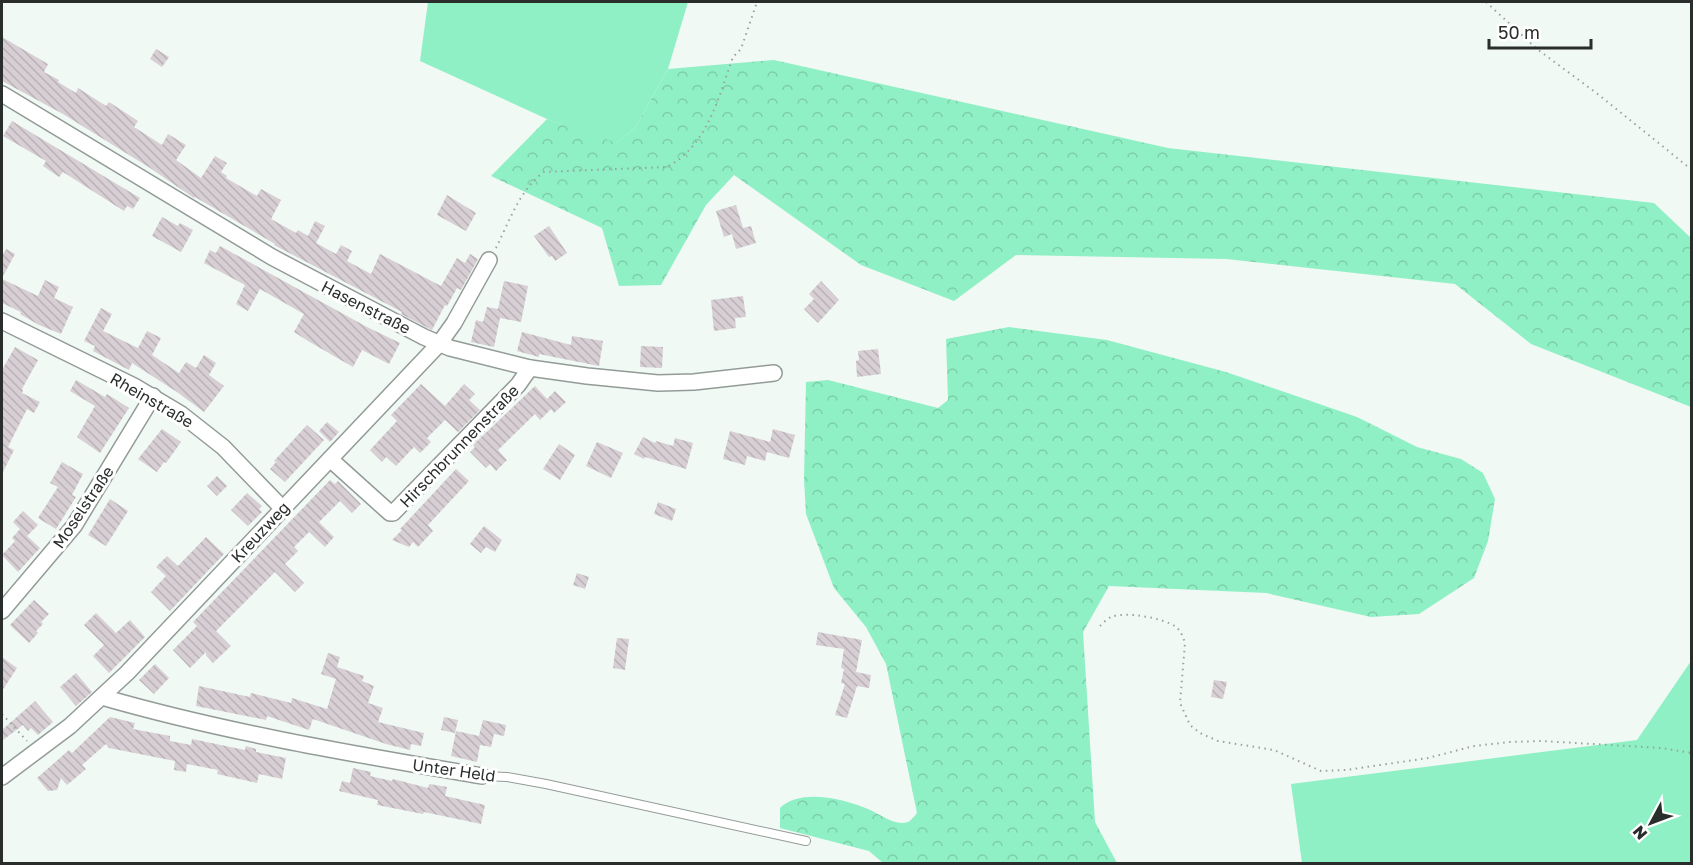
<svg xmlns="http://www.w3.org/2000/svg" width="1693" height="865" viewBox="0 0 1693 865" font-family="'Golos Text',sans-serif">
<defs>
<pattern id="forest-crowns" width="20" height="18" patternUnits="userSpaceOnUse" patternTransform="scale(1.5)"><rect width="20" height="18" fill="#90f0c5"/><path d="M2 6a3 3 0 1 1 6 0M12 15a3 3 0 1 1 6 0" fill="none" stroke="#7ccea9"/></pattern>
<pattern id="building-back-hatch" width="6" height="6" patternUnits="userSpaceOnUse" patternTransform="scale(1.5)"><rect width="6" height="6" fill="#d7cfd4"/><path d="M-1 5l2 2M0 0l6 6M5-1l2 2" fill="none" stroke="#b9b2b6"/></pattern>
</defs>
<rect width="100%" height="100%" fill="#f0f9f4"/>
<g fill="#90f0c5">
<polygon points="428,2 688,2 668,69 635,128 616,144 547,119 420,61"/>
<polygon points="1691,661 1691,863 1302,863 1291,784 1637,740"/>
</g>
<g fill="url(#forest-crowns)">
<polygon points="774,60 1168,148 1654,203 1691,238 1691,407 1531,344 1455,284 1226,259 1016,255 954,301 861,265 734,175 706,205 661,285 619,286 602,228 491,176 547,119 617,143 635,128 668,69"/>
<path d="M 1009,327 L 1107,340 L 1226,372 L 1357,417 L 1417,447 L 1461,459 L 1483,473 L 1495,499 L 1488,541 L 1474,578 L 1419,614 L 1371,617 L 1266,593 L 1109,586 L 1083,632 L 1095,822 L 1117,863 L 883,863 L 869,851 L 780,828 L 780,808 C 801,788 843,799 868,809 C 878,813 891,823 902,823 C 910,823 912,819 917,813 L 886,664 L 866,627 L 834,588 L 806,514 L 804,479 L 806,382 L 828,380 L 938,408 L 948,400 L 946,339 Z"/>
</g>
<g fill="url(#building-back-hatch)">
<polygon points="2,37 48,64 44,72 59,80 58,82 76,93 78,88 106,106 109,102 138,121 134,127 162,145 168,134 186,145 176,160 201,178 215,156 227,163 221,172 227,176 226,178 257,196 261,189 281,200 271,219 296,233 298,230 308,236 315,221 325,226 316,243 336,254 341,245 352,251 347,261 371,274 380,254 441,286 457,258 465,263 470,254 478,259 461,290 457,288 447,306 445,305 432,330 428,328 401,314 402,312 274,245 275,244 195,197 194,198 150,168 63,114 2,81"/>
<polygon points="156,49 169,57 162,67 150,59"/>
<polygon points="12,121 140,198 133,209 127,206 124,211 63,172 59,177 43,166 46,161 3,136"/>
<polygon points="447,195 476,213 466,231 437,215"/>
<polygon points="736,205 743,228 751,226 756,243 736,249 732,234 724,237 716,211"/>
<polygon points="162,217 178,226 180,223 193,230 181,252 152,236"/>
<polygon points="549,226 567,253 555,261 552,256 549,257 534,236"/>
<polygon points="220,246 367,327 400,343 389,364 362,350 353,367 308,341 294,332 304,314 260,289 248,311 236,304 245,285 204,263 210,250 216,253"/>
<polygon points="6,249 15,254 2,278 2,256"/>
<polygon points="2,279 38,296 45,280 59,287 54,298 73,307 61,334 39,325 20,314 21,312 2,303"/>
<polygon points="504,281 528,286 521,322 500,318 494,347 471,342 476,320 483,322 487,307 498,309"/>
<polygon points="821,281 839,300 818,323 804,309 814,299 809,294"/>
<polygon points="743,296 746,317 735,318 736,328 714,331 711,300"/>
<polygon points="101,308 112,314 103,331 138,348 147,331 161,338 152,355 179,373 186,362 196,368 204,355 216,363 209,375 224,386 204,412 177,392 132,363 129,370 93,351 95,346 84,341"/>
<polygon points="522,332 571,345 572,336 603,341 599,366 539,354 539,357 517,351"/>
<polygon points="641,346 663,347 662,368 640,367"/>
<polygon points="15,347 38,360 22,389 23,390 22,393 40,402 34,413 27,409 8,447 14,450 2,474 2,370"/>
<polygon points="878,349 881,374 857,377 856,361 859,360 858,351"/>
<polygon points="76,380 105,397 107,394 129,408 100,453 77,437 95,406 70,391"/>
<polygon points="421,384 445,406 464,384 475,394 469,400 480,410 458,432 445,420 427,438 431,442 420,453 414,447 396,466 386,457 382,462 370,450 397,421 391,415"/>
<polygon points="535,386 547,399 555,391 566,402 554,413 551,409 540,420 535,414 498,450 507,460 496,471 490,464 486,468 470,452 475,447 473,445"/>
<polygon points="327,422 339,432 330,442 319,431"/>
<polygon points="307,425 324,440 285,482 270,469 276,462 274,461"/>
<polygon points="162,429 181,442 166,463 164,462 157,472 138,459"/>
<polygon points="773,429 795,435 789,458 767,452 765,461 747,456 745,465 723,459 730,431 770,442"/>
<polygon points="643,437 655,443 656,441 673,446 675,438 693,443 686,469 645,457 644,459 634,454"/>
<polygon points="597,442 623,453 611,478 586,466"/>
<polygon points="559,444 575,455 560,480 543,469"/>
<polygon points="62,462 83,474 72,495 76,497 56,529 38,518 58,487 50,483"/>
<polygon points="456,469 469,481 428,525 433,531 418,547 413,542 409,547 392,540 402,530 400,529"/>
<polygon points="217,476 227,486 217,496 207,486"/>
<polygon points="330,480 335,484 338,481 361,504 352,513 340,501 319,522 334,537 325,547 309,532 294,547 298,551 285,564 304,583 295,592 275,572 216,631 231,646 213,663 206,655 206,652 190,668 173,650 197,626 193,622"/>
<polygon points="247,493 262,506 259,509 262,512 248,526 231,510"/>
<polygon points="110,499 128,511 106,546 88,535"/>
<polygon points="658,502 676,509 672,521 654,514"/>
<polygon points="23,511 38,525 27,536 40,548 18,572 2,555 15,541 12,538 20,529 13,522"/>
<polygon points="484,526 502,540 495,552 486,547 481,553 470,544"/>
<polygon points="206,537 224,554 170,611 151,592 166,576 156,567 167,556 178,566"/>
<polygon points="577,573 589,577 585,589 573,585"/>
<polygon points="34,600 49,614 41,622 43,624 36,631 38,633 29,643 10,625"/>
<polygon points="96,613 116,633 130,620 145,637 109,673 93,656 104,645 84,625"/>
<polygon points="818,632 862,640 856,672 871,675 869,688 857,686 847,718 835,715 845,684 841,683 844,669 841,668 844,649 816,645"/>
<polygon points="617,638 629,639 625,670 613,668"/>
<polygon points="328,653 340,657 337,667 364,676 362,681 374,686 368,703 383,708 378,722 424,733 421,746 411,744 410,750 386,744 313,719 309,730 267,716 266,720 196,706 199,686 250,697 251,693 291,703 292,698 327,709 336,679 321,674"/>
<polygon points="2,657 17,668 2,691"/>
<polygon points="155,664 169,678 154,694 139,680"/>
<polygon points="76,673 92,692 76,706 60,687"/>
<polygon points="1214,680 1227,682 1223,699 1211,697"/>
<polygon points="35,701 53,722 38,735 31,728 28,731 23,725 3,740 2,730"/>
<polygon points="110,717 135,723 133,729 170,736 170,741 191,745 192,739 245,750 246,746 256,749 256,752 286,758 282,779 259,774 257,783 217,774 218,770 187,764 186,772 174,770 175,761 109,748 106,744 82,765 86,769 67,785 61,778 57,790 48,791 37,778 69,750 72,753"/>
<polygon points="444,717 458,720 455,733 441,730"/>
<polygon points="483,720 506,725 504,736 494,734 491,747 480,745 477,762 451,756 456,731 479,736"/>
<polygon points="353,768 371,772 370,776 392,781 393,779 428,788 429,784 447,787 445,796 485,805 481,824 424,812 423,814 377,805 378,800 339,791 342,781 350,783"/>
</g>
<g fill="none" stroke-linecap="round" stroke-linejoin="round">
<defs>
<polyline id="lane" points="482,776 507,777 546,784 806,841"/>
<g id="street">
<polyline points="2,94 272,257 424,337 450,348 530,368 587,376 658,383 694,382 774,373"/>
<polyline points="2,321 134,386 181,414 223,447 282,508"/>
<polyline points="330,459 390,513 393,513 518,385 530,368"/>
<polyline points="2,611 74,526 153,396"/>
<path d="M 102,697 C 227,733 354,754 482,776"/>
<polyline points="2,777 70,726 127,673 439,344 454,323 489,260"/>
</g>
</defs>
<use href="#lane" stroke="#939b97" stroke-width="10"/>
<use href="#street" stroke="#939b97" stroke-width="18"/>
<g stroke="#9aa19e" stroke-width="2" stroke-dasharray="1.5 4.5" stroke-linecap="butt">
<polyline points="1486,2 1537,49 1599,95 1692,170"/>
<path d="M 496,248 C 509,222 520,189 544,172 L 667,167 C 708,145 718,98 733,57 L 741,49 L 757,2"/>
<path d="M 1100,626 C 1103,623 1107,619 1111,617 C 1125,611 1164,618 1176,627 C 1181,631 1183,637 1185,643 L 1180,703 L 1190,725 L 1200,733 L 1218,741 L 1274,750 L 1321,771 L 1346,770 L 1428,758 L 1474,746 L 1510,742 L 1542,741 L 1661,748 L 1692,753"/>
<polyline points="2,714 27,741"/>
</g>
<use href="#lane" stroke="#fff" stroke-width="8"/>
<use href="#street" stroke="#fff" stroke-width="15"/>
</g>
<g text-anchor="middle" dominant-baseline="central" stroke-width="6" stroke-linejoin="round" paint-order="stroke">
<g font-size="16" fill="#292d2b" stroke="#fff">
<text transform="translate(366 307) rotate(27)">Hasenstraße</text>
<text transform="translate(152 400) rotate(30)">Rheinstraße</text>
<text transform="translate(459 446) rotate(-46)">Hirschbrunnenstraße</text>
<text transform="translate(83 507) rotate(-56)">Moselstraße</text>
<text transform="translate(260 532) rotate(-47)">Kreuzweg</text>
<text transform="translate(454 770) rotate(8)">Unter Held</text>
</g>
</g>
<rect width="1693" height="865" fill="none" stroke="#292d2b" stroke-width="6"/>
<g transform="translate(1651 823) rotate(229)" stroke="#ffffff" stroke-width="4.5" paint-order="stroke">
<path d="M0-4.5L10 22L0 15L-10 22Z" fill="#292d2b"/>
<text y="-9" font-size="16" font-weight="bold" text-anchor="middle" fill="#292d2b">N</text>
</g>
<path d="M1489 39v9h102v-9" fill="none" stroke="#292d2b" stroke-width="3"/>
<text x="1498" y="39" font-size="18" fill="#292d2b" stroke="#ffffff" stroke-width="4.5" paint-order="stroke">50 m</text>
</svg>
